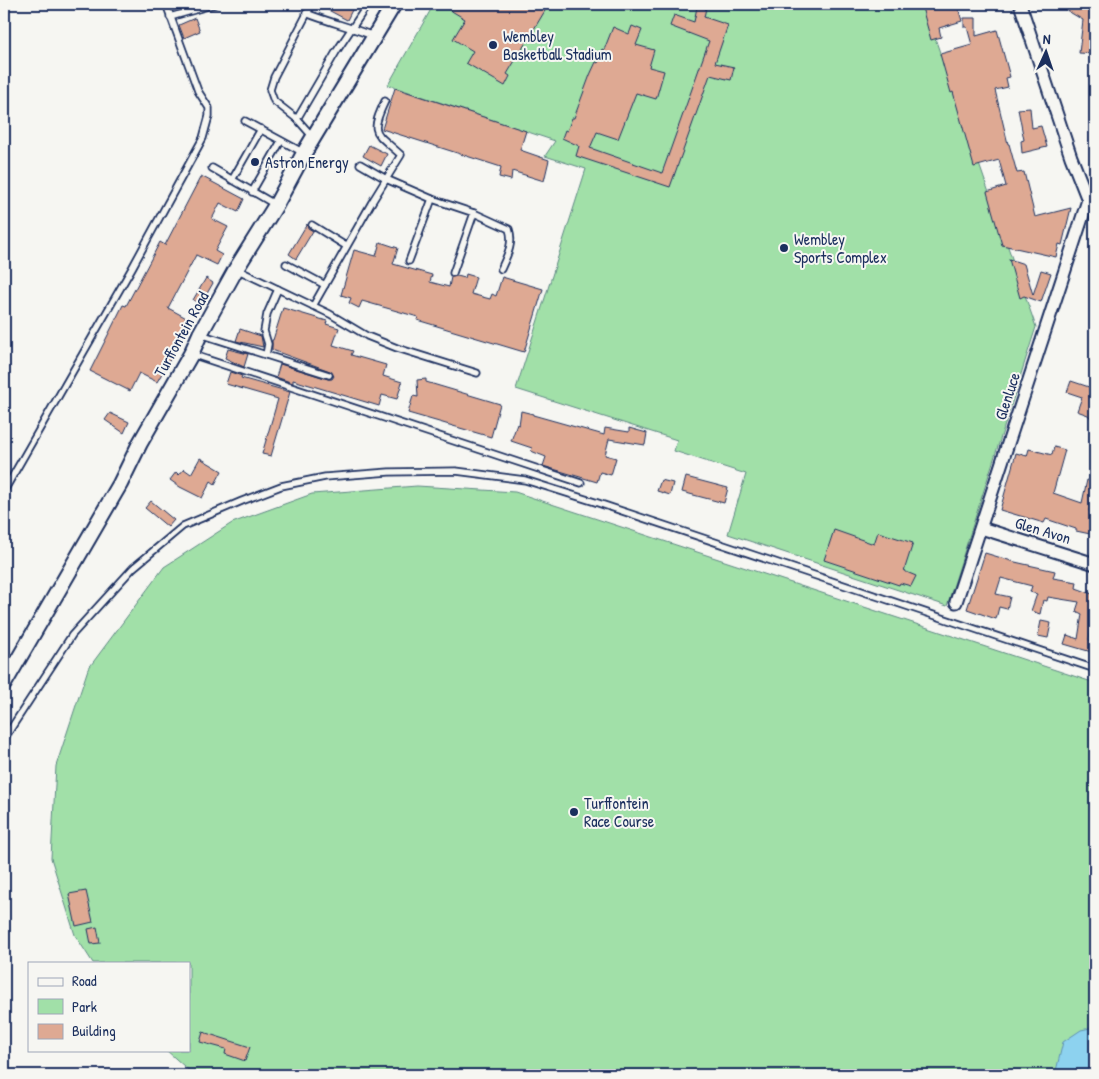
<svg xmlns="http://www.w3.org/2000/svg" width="1099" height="1079" viewBox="0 0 1099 1079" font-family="'Patrick Hand',sans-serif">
<rect width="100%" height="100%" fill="#f6f6f2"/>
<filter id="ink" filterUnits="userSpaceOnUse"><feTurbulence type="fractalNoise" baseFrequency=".02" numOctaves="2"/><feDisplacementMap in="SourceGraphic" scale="10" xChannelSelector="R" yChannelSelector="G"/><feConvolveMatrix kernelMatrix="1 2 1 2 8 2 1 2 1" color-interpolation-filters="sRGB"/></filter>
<g filter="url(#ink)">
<g fill="#a1e0a8" stroke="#5e8883">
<polygon points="434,4 923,4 1036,327 947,606 728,534 746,474 674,451 677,440 516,389 586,169 545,156 555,141 388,85"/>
<polygon points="417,486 515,492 1095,683 1095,1075 194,1075 166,1050 189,1050 189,963 93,963 75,935 51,858 56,766 88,669 164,567 232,523 312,494"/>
</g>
<polygon fill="#8dd2ef" stroke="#5f91b5" points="1095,1027 1095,1075 1055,1075 1063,1042 1081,1030"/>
<g fill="#dea993" stroke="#1b2f5e">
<polygon points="317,4 355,4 347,20"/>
<polygon points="440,4 549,4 507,74 510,76 505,86 466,63 473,51 453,39 465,19"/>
<polygon points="921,4 957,4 962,21 939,28 941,37 931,40"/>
<polygon points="1056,4 1095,5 1095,54 1079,53 1083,20"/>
<polygon points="697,7 706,8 704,17 728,25 715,63 734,67 731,80 710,75 670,187 576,156 579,146 562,138 565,130 567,131 572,118 574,118 590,75 596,62 598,63 602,49 604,50 613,27 629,34 632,26 642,30 636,45 654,50 649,67 664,71 656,99 636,93 618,139 597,132 590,148 662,173 709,41 670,26 674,15 694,22"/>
<polygon points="195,18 200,31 184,38 179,25"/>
<polygon points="964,18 976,18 976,36 997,30 1010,77 1006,78 1008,87 995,90 1008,144 1009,144 1017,173 1024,172 1035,217 1071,208 1062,245 1059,244 1056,257 1002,245 987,192 1006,186 999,160 974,167 953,92 951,93 940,54 972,45 967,27 964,27"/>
<polygon points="395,88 526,131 520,150 549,160 544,181 512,171 511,180 499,177 501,167 382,129"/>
<polygon points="1030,108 1032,128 1041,126 1047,147 1022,153 1021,141 1024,140 1018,109"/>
<polygon points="369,145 387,154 381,166 363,156"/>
<polygon points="201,176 244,199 238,212 220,203 212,219 228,227 215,251 222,255 217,265 196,255 168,308 192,321 157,382 139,373 130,391 90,371 123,305 126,306 160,242 165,245"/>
<polygon points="307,224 308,228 313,231 296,259 289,254"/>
<polygon points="380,242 398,248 393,264 432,275 430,282 449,287 451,277 457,276 465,278 466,274 476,277 471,294 490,299 492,294 496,296 502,277 543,289 524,352 417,320 418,317 362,301 359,308 349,303 351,298 341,295 354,250 376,256"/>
<polygon points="1009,259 1024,264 1033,295 1041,270 1051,273 1041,302 1024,296 1020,298"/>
<polygon points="206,278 213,283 201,304 193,300"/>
<polygon points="283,308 327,321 326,324 339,328 333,345 353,351 351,355 386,365 383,376 402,382 397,399 382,395 379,406 293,380 293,383 276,377 280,364 328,379 332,379 334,376 330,371 272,350 272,340 273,340"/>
<polygon points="240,329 261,336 263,347 236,341"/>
<polygon points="228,349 248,354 244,367 225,358"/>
<polygon points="230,372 242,376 241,378 290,392 271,456 262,454 278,399 226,384"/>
<polygon points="426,379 426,382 500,404 491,437 408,413 413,396 418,397 417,380"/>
<polygon points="1071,381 1092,388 1089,397 1095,400 1095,423 1088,415 1077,411 1082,397 1067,392"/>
<polygon points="521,411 533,414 533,415 604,435 605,428 629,432 629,428 636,430 647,433 645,445 609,439 605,455 616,458 611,475 600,472 597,482 543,466 546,457 531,451 532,448 511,441 517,424 519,425"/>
<polygon points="110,413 129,422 124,433 105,420"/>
<polygon points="1054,447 1065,450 1053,493 1082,503 1087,480 1095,482 1089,511 1095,513 1095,535 1076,531 1076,529 1046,519 1044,523 1000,510 1016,453 1027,456 1029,449 1052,455"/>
<polygon points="200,458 222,471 215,484 211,481 202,498 180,487 170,480 176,472 179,475 184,469 191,474"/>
<polygon points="686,477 728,488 724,503 682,492"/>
<polygon points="661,480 673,483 670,495 657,491"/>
<polygon points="151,501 174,520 168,527 145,508"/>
<polygon points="834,530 874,544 878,532 913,543 904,571 916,576 911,586 900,583 899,585 824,560"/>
<polygon points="985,553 1015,562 1055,571 1053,578 1077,582 1076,588 1095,595 1095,612 1091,623 1089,640 1095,642 1095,653 1064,644 1067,635 1078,639 1082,614 1076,611 1079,602 1048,597 1047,601 1043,600 1040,614 1031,611 1037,594 1030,592 1032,586 1001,578 996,594 1010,597 1007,609 999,607 996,619 967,609"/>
<polygon points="1041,621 1051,623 1048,638 1038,636"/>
<polygon points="86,891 93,922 76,926 69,894"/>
<polygon points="97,927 100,943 91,944 88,929"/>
<polygon points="203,1032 250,1047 245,1061 225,1054 226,1049 200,1042"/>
</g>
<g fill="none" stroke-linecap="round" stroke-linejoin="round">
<defs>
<g id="service">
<polyline points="312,4 274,77 270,90 274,101 297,119 312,136"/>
<path d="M 306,13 C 328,22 351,27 373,36"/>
<polyline points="170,17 215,4"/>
<polyline points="297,119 336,52 368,4"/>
<polyline points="245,121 304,153"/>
<path d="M 360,164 L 386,179 L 432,199 L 474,213 L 509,229 C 514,243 507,256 501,269"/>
<polyline points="212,168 276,205"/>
<polyline points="232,180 261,129"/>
<polyline points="252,192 281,141"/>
<polyline points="312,225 346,246"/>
<polyline points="409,261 432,199"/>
<polyline points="286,264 325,285"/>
<polyline points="236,269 330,314 367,336 397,348 477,373"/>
<polyline points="453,273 474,213"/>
<path d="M 313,306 L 372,202 L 401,155 C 375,131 369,135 385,101"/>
<polyline points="200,334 329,375"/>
<polyline points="191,354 581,483"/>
<polyline points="266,355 268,344 264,331 267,314 278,289"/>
<polyline points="4,491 132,268 203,138 209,116 209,108 198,91 166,4"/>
<polyline points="4,739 72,635 133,568 183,526 242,501 281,486 325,477 389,472 456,471 525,480 595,502 1095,669"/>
</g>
<g id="minor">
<polyline points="1020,4 1071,157 1088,200 1095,211"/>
<polyline points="981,528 1095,564"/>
<polyline points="956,602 1088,200"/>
</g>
<polyline id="tertiary" points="4,684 120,484 140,443 191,354 200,334 236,269 276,205 304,153 394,4"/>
</defs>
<use href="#service" stroke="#1b2f5e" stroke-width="9"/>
<use href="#minor" stroke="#1b2f5e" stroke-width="15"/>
<use href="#tertiary" stroke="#1b2f5e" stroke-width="18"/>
<use href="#service" stroke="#f6f6f2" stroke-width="5.5"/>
<use href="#minor" stroke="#f6f6f2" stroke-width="11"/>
<use href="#tertiary" stroke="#f6f6f2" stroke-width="14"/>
</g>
</g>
<g fill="#1b2f5e" stroke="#f6f6f2" stroke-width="2">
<circle cx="493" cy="45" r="5"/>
<circle cx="255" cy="162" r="5"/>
<circle cx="784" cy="248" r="5"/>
<circle cx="574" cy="812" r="5"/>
</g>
<g text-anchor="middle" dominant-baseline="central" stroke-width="4" stroke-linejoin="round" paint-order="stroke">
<g font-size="16" fill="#1b2f5e" stroke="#f6f6f2" text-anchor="start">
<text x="503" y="36">Wembley<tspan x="503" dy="18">Basketball Stadium</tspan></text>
<text x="265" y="162">Astron Energy</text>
<text x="794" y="239">Wembley<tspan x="794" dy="18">Sports Complex</tspan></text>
<text x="584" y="803">Turffontein<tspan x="584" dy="18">Race Course</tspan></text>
</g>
<g font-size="16" fill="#1b2f5e" stroke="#f6f6f2">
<text transform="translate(181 334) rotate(-61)">Turffontein Road</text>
<text transform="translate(1007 396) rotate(-72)">Glenluce</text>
<text transform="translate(1043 530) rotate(17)">Glen Avon</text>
</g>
</g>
<rect width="1099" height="1079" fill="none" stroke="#f6f6f2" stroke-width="20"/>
<rect x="10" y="10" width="1079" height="1059" fill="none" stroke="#1b2f5e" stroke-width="2" filter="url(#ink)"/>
<rect x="28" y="962" width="162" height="90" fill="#f6f6f2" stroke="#9ea6b7"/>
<rect x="38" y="978" width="25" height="8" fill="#f6f6f2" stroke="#9ea6b7"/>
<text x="72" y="986" font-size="15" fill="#1b2f5e">Road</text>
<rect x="38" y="999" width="25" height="15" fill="#a1e0a8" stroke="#9ea6b7"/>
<text x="72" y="1012" font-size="15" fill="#1b2f5e">Park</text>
<rect x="38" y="1024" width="25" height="15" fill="#dea993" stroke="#9ea6b7"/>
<text x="72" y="1036" font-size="15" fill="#1b2f5e">Building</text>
<g transform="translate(1046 52) rotate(3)" stroke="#f6f6f2" stroke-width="4" paint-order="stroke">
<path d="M0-4L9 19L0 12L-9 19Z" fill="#1b2f5e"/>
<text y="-8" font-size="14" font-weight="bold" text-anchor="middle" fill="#1b2f5e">N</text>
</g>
</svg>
